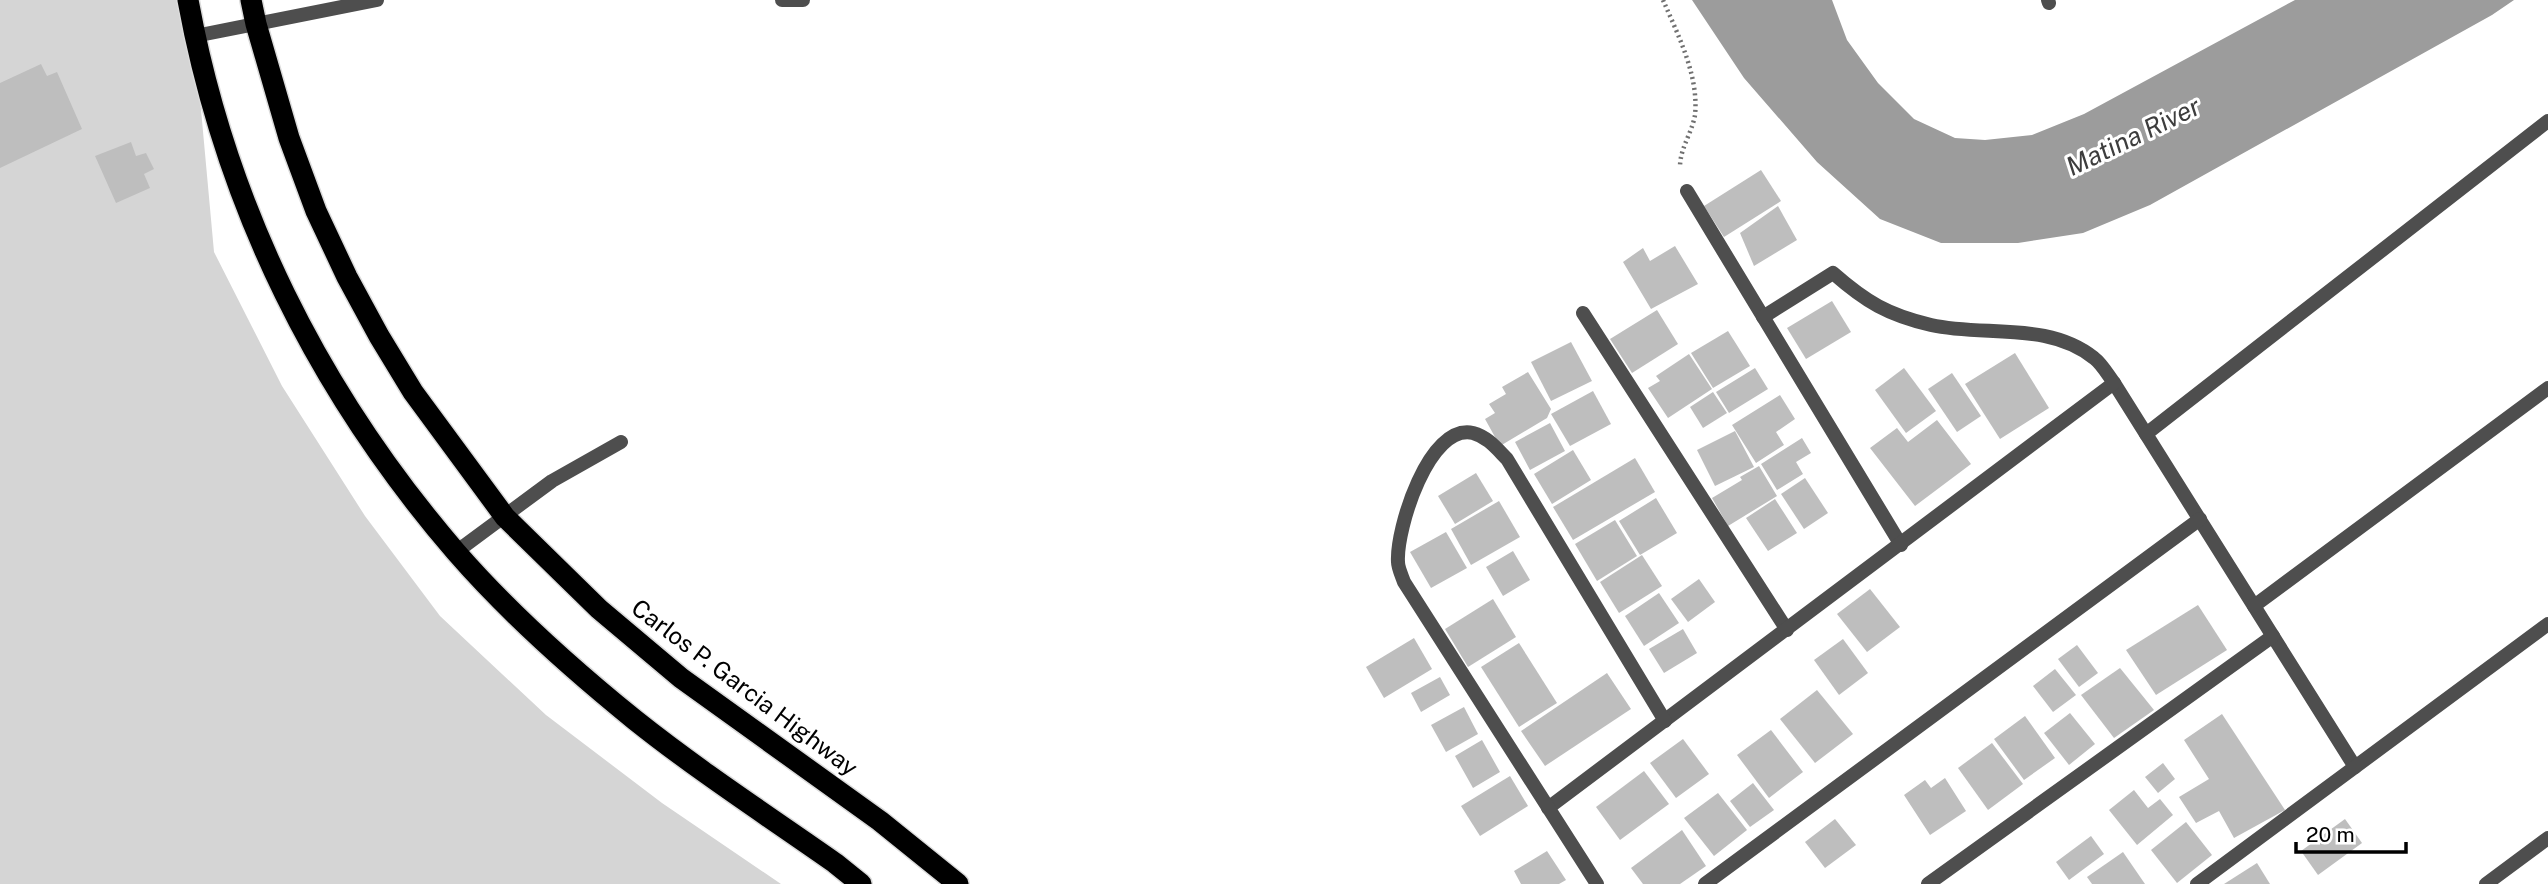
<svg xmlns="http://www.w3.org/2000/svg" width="2548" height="884" viewBox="0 0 2548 884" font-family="'Public Sans',sans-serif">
<rect width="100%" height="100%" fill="#fff"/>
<polygon fill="#d5d5d5" points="0,0 191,0 214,252 282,386 365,516 440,616 546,715 662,803 781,884 0,884"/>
<polygon fill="#9c9c9c" points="1692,0 1832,0 1847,40 1878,83 1914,119 1955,138 1985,140 2032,135 2084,114 2295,0 2514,0 2492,15 2150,205 2083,233 2018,243 1941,243 1880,219 1817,162 1744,78"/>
<g fill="#bebebe">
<polygon points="41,64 47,76 57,72 82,129 0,168 0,83"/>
<polygon points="131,142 136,156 146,153 154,169 144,174 150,188 116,203 95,156"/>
<polygon points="1761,170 1781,201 1724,237 1704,206"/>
<polygon points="1778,206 1797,240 1754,266 1740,233"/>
<polygon points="1675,246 1698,284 1651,309 1623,262 1643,248 1650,261"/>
<polygon points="1832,301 1851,332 1806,359 1787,328"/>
<polygon points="1657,310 1678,344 1632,373 1610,339"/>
<polygon points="1728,331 1750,366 1713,388 1691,353"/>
<polygon points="1571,342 1592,381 1551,401 1531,362"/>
<polygon points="2015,353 2049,408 2000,439 1965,384"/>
<polygon points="1689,354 1712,389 1668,418 1648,388 1660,381 1656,376"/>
<polygon points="1755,368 1768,389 1729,413 1716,392"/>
<polygon points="1904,368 1936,411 1906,433 1875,390"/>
<polygon points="1528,372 1551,409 1547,418 1500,446 1485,419 1495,413 1489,404 1506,394 1502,387"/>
<polygon points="1952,373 1981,416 1957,432 1928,389"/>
<polygon points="1593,391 1611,424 1570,446 1551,414"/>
<polygon points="1713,392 1727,413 1703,428 1690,407"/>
<polygon points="1780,395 1795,419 1776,432 1784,445 1756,463 1732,425"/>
<polygon points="1937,420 1971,464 1915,506 1870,448 1897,428 1908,442"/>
<polygon points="1550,423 1565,451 1530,470 1515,442"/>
<polygon points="1735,431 1754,467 1715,486 1697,450"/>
<polygon points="1802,438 1811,453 1796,462 1803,474 1777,490 1761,464"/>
<polygon points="1573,450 1591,480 1552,504 1534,474"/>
<polygon points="1635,458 1655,492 1573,540 1553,507"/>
<polygon points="1759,466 1777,496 1728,526 1712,498 1742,480 1740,477"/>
<polygon points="1476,473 1493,501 1455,524 1438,496"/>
<polygon points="1805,478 1828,513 1804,529 1781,494"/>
<polygon points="1656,498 1677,533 1640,555 1619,521"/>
<polygon points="1775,499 1797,533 1768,551 1746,518"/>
<polygon points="1499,501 1520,537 1471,565 1451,529"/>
<polygon points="1615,520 1637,556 1597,581 1575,544"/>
<polygon points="1446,532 1467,568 1431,588 1410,552"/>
<polygon points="1513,551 1530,580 1503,596 1486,567"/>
<polygon points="1642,555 1662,586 1619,613 1600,582"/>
<polygon points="1699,579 1715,602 1688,622 1671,599"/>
<polygon points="1870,589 1900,627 1867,652 1837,614"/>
<polygon points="1659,593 1679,623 1644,646 1625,616"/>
<polygon points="1493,599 1516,637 1468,667 1445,629"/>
<polygon points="2198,605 2227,650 2156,695 2126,650"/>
<polygon points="1683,629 1697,653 1664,673 1649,649"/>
<polygon points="1414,638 1432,669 1384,698 1366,667"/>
<polygon points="1843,639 1868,673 1839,695 1814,660"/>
<polygon points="1519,643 1557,703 1519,727 1481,667"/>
<polygon points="2077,645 2098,673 2079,687 2058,659"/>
<polygon points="2120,668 2154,710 2114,738 2081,695"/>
<polygon points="2055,669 2076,695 2053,712 2033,686"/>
<polygon points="1607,673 1631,709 1545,766 1521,731"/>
<polygon points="1440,677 1450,695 1421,712 1411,693"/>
<polygon points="1817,690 1853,734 1815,763 1780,719"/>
<polygon points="1464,707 1478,734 1446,752 1431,725"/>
<polygon points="2070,713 2095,744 2069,765 2044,733"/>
<polygon points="2222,714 2285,810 2234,838 2219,811 2196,823 2179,797 2209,779 2184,740"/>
<polygon points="2025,716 2055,758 2024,780 1994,739"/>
<polygon points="1771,730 1803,772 1769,798 1737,755"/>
<polygon points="1683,739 1709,774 1676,798 1650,763"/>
<polygon points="1482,740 1500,772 1473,788 1455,756"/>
<polygon points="1992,743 2023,784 1988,810 1958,768"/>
<polygon points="2163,763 2175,779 2158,793 2145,777"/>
<polygon points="1644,771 1669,804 1620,840 1596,807"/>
<polygon points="1510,776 1528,806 1480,836 1461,806"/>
<polygon points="1945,778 1966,811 1930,835 1904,795 1925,780 1931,788"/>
<polygon points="1753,783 1774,810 1750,827 1730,801"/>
<polygon points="2134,790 2148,808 2160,799 2173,815 2137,845 2109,810"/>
<polygon points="1718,793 1747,830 1714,856 1684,818"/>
<polygon points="1835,819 1856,845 1825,868 1805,842"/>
<polygon points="2345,819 2362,843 2318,875 2301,851"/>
<polygon points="2186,822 2212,855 2177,883 2151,850"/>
<polygon points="1682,830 1706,866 1680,884 1643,884 1631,868"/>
<polygon points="2091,836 2104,854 2069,880 2056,862"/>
<polygon points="1547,851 1566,880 1559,884 1521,884 1514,871"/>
<polygon points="2123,852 2145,884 2092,884 2087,877"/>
<polygon points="2257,863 2270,884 2224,884"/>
</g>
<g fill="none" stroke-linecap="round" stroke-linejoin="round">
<defs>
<g id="highway">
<path d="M 188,0 C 226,207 319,393 456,552 C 509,613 572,669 635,720 C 699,771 768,816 835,863 L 861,884"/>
<polyline points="251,0 256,24 289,138 316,211 347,277 379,336 413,392 505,517 599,609 681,678 880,821 958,884"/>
</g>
</defs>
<use href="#highway" stroke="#dbdbdb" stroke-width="24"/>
<path stroke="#707070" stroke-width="4.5" stroke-dasharray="2 3.5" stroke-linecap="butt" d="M 1663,0 C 1678,35 1699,76 1695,115 C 1692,133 1680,148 1680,167"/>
<polyline stroke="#4e4e4e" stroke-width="14" points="456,552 552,481 621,442"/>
<g stroke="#4e4e4e" stroke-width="14">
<polyline points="782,0 803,0"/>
<polyline points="2048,0 2049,3"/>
<polyline points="195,36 377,0"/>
<polyline points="1687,191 1901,545"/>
<polyline points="1583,313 1787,630"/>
<path d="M 1763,317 L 1833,273 C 1866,302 1888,315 1931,325 C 1984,337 2048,321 2094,358 C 2102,364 2108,375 2114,383 L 2355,767"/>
<polyline points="2146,434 2548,121"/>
<polyline points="2254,606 2548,388"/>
<polyline points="1548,808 2114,383"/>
<path d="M 1597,884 L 1404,582 C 1402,576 1398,568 1398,562 C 1396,529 1429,423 1473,433 C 1488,437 1497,449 1507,459 L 1665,721"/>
<polyline points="1705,884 2200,519"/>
<polyline points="1928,884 2273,636"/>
<polyline points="2197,884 2548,624"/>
<polyline points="2486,884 2548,838"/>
</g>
<use href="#highway" stroke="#000" stroke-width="21"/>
</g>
<g text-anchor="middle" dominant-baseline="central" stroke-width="6" stroke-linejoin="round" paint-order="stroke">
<g font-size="24" fill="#000" stroke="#fff">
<text transform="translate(745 687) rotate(37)">Carlos P. Garcia Highway</text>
</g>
<g font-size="26" font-style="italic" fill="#3d3d3d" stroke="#fff">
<text transform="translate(2133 136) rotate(-26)">Matina River</text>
</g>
</g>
<path d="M2296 842v10h110v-10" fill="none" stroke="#000000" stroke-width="3.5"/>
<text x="2306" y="842" font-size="21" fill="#000000" stroke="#ffffff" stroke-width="5" paint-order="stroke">20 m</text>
</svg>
